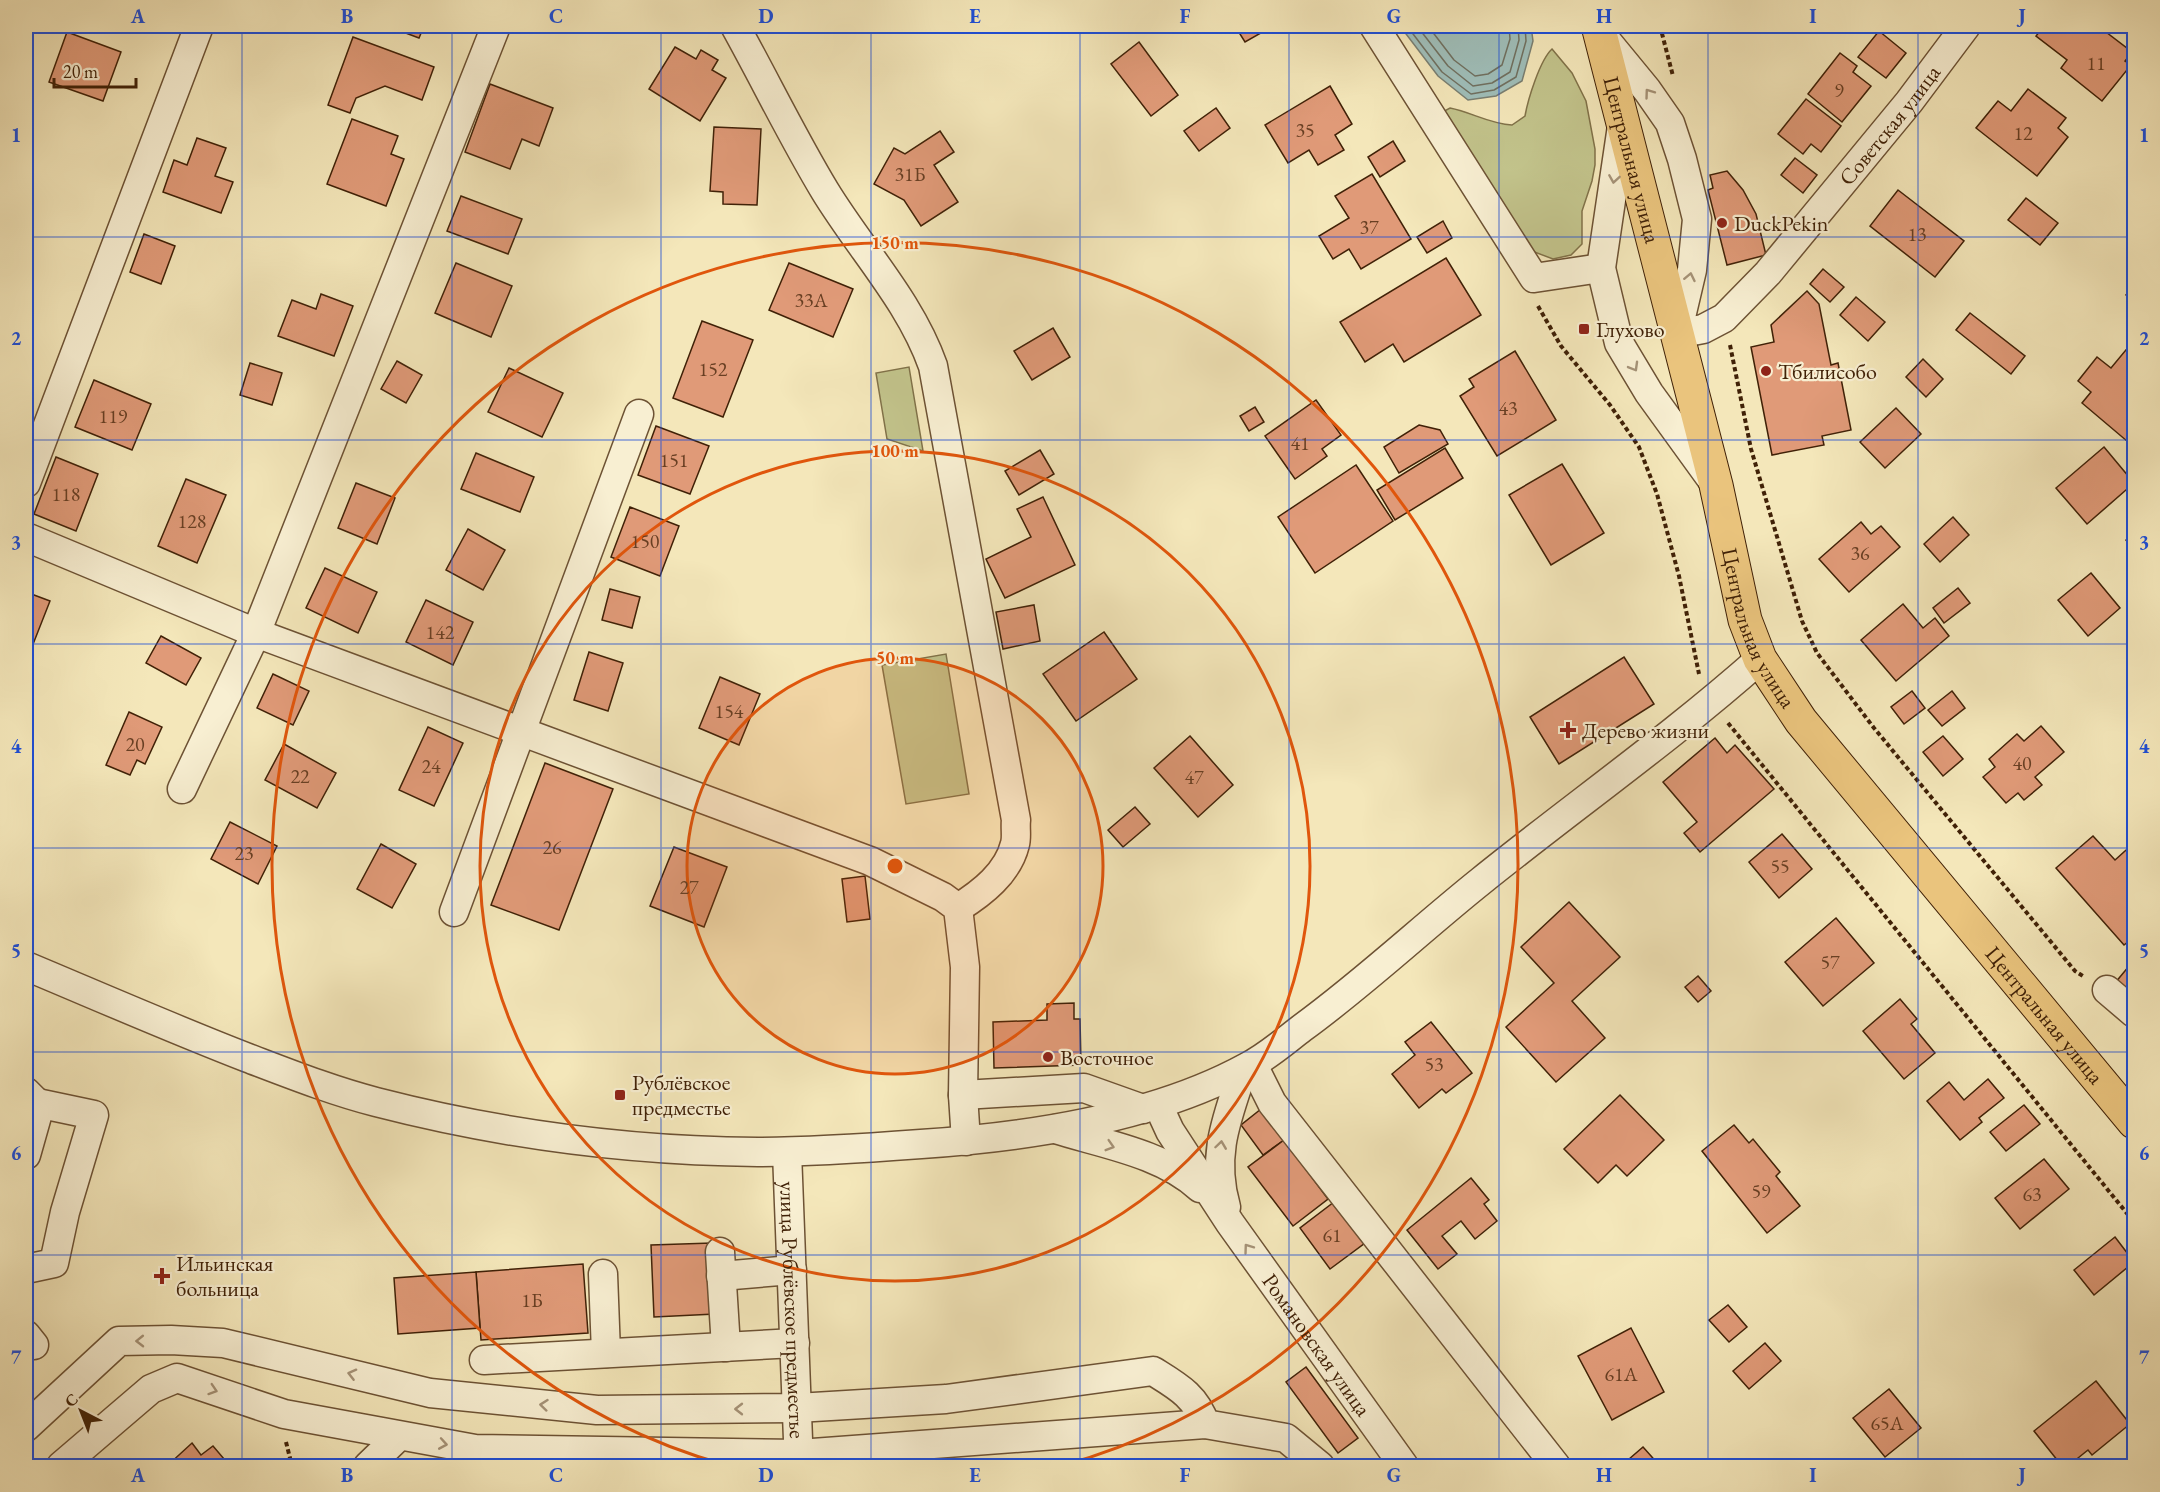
<svg xmlns="http://www.w3.org/2000/svg" width="2160" height="1492" viewBox="0 0 2160 1492" font-family="'EB Garamond',serif">
<rect width="100%" height="100%" fill="#f4e7ba"/>
<filter id="stains"><feTurbulence type="fractalNoise" baseFrequency=".00333" numOctaves="4"/><feColorMatrix values="0 0 0 0 .2 0 0 0 0 .09 0 0 0 0 .02 0 0 0 .5 -.17"/></filter>
<radialGradient id="worn" r=".72"><stop offset=".6" stop-color="#630" stop-opacity="0"/><stop offset="1" stop-color="#630" stop-opacity=".3"/></radialGradient>
<g fill="#c2c38b" stroke="#817249" stroke-width="1.5">
<path d="M 1552,49 L 1572,73 L 1586,101 L 1595,149 L 1595,165 L 1592,181 L 1582,211 L 1582,244 L 1571,255 L 1553,259 L 1524,248 L 1435,116 L 1450,108 C 1471,112 1490,124 1512,125 L 1525,116 C 1528,99 1540,60 1552,49 Z"/>
<polygon points="909,367 923,451 887,439 876,373"/>
<polygon points="946,654 969,794 906,804 882,665"/>
</g>
<polygon fill="#9fbeb9" stroke="#797f72" stroke-width="1.5" points="1400,26 1531,26 1533,41 1522,81 1496,96 1468,100 1438,76"/>
<g fill="none" stroke-linecap="round" stroke-linejoin="round">
<g stroke="#707060" stroke-width="1.5">
<polyline points="1407,26 1442,72 1471,94 1494,90 1516,77 1526,41 1525,26"/>
<polyline points="1417,26 1448,66 1473,86 1492,83 1510,72 1519,40 1518,26"/>
<polyline points="1428,26 1454,60 1475,76 1488,74 1502,65 1510,39 1509,26"/>
</g>
</g>
<g fill="#e09a78" stroke="#402107" stroke-width="1.5">
<polygon points="387,26 424,26 419,38"/>
<polygon points="1235,26 1273,26 1245,42"/>
<polygon points="2044,26 2083,26 2086,28 2088,26 2098,26 2132,52 2125,61 2131,65 2102,101 2061,68 2067,60 2036,36"/>
<polygon points="1879,31 1906,53 1886,78 1858,57"/>
<polygon points="67,32 121,52 103,101 49,82"/>
<polygon points="353,37 434,67 422,100 385,86 356,98 350,113 328,105"/>
<polygon points="1139,42 1178,95 1151,116 1111,64"/>
<polygon points="675,47 696,59 701,50 718,60 712,70 726,78 700,121 649,89"/>
<polygon points="1840,53 1857,66 1853,72 1871,86 1842,122 1808,94"/>
<polygon points="490,84 553,108 539,146 522,139 510,169 465,152"/>
<polygon points="1330,86 1352,124 1335,135 1344,150 1318,165 1309,150 1288,163 1265,125"/>
<polygon points="2028,89 2066,118 2058,128 2068,137 2037,176 1976,128 1998,101 2011,111"/>
<polygon points="1806,99 1841,126 1821,152 1811,144 1803,154 1778,134"/>
<polygon points="1216,108 1230,128 1199,151 1184,131"/>
<polygon points="352,119 398,136 391,154 404,159 386,206 327,184"/>
<polygon points="714,127 761,129 757,205 723,204 723,192 710,191"/>
<polygon points="940,131 954,152 934,165 958,202 921,226 904,200 874,184 894,148 905,154"/>
<polygon points="197,138 226,148 215,176 233,182 221,213 163,192 174,160 187,165"/>
<polygon points="1393,141 1405,161 1380,177 1368,157"/>
<polygon points="1795,158 1817,175 1803,193 1781,175"/>
<polygon points="1727,171 1743,190 1756,214 1766,255 1727,265 1708,190 1713,188 1710,175"/>
<polygon points="1372,174 1411,239 1361,269 1349,249 1333,259 1319,236 1349,218 1335,196"/>
<polygon points="1898,190 1964,241 1935,277 1870,226"/>
<polygon points="461,196 522,219 508,254 447,231"/>
<polygon points="2026,198 2058,223 2040,245 2008,220"/>
<polygon points="1443,221 1452,238 1427,253 1417,237"/>
<polygon points="144,234 175,246 161,284 130,272"/>
<polygon points="1446,258 1481,315 1404,362 1393,344 1365,362 1340,322"/>
<polygon points="456,263 512,286 491,337 435,313"/>
<polygon points="789,263 853,289 833,337 769,310"/>
<polygon points="1823,269 1844,287 1830,302 1810,284"/>
<polygon points="2134,285 2134,302 2126,295"/>
<polygon points="1807,291 1819,304 1831,365 1838,363 1851,430 1822,436 1824,445 1772,455 1751,347 1774,342 1771,325"/>
<polygon points="321,294 353,306 334,356 278,336 292,300 316,309"/>
<polygon points="1856,297 1885,322 1868,341 1840,315"/>
<polygon points="1970,313 2025,356 2011,374 1956,330"/>
<polygon points="702,321 753,340 723,417 673,398"/>
<polygon points="1053,328 1070,357 1032,380 1014,351"/>
<polygon points="2130,345 2134,349 2134,447 2082,403 2091,392 2078,381 2097,357 2111,368"/>
<polygon points="1515,351 1556,420 1497,456 1460,396 1474,387 1469,379"/>
<polygon points="1923,359 1943,379 1926,397 1906,377"/>
<polygon points="397,361 422,375 406,403 381,389"/>
<polygon points="250,363 282,373 272,405 240,395"/>
<polygon points="509,368 563,393 542,437 488,412"/>
<polygon points="94,380 151,404 132,450 75,427"/>
<polygon points="1316,400 1341,435 1322,449 1327,456 1295,479 1265,436"/>
<polygon points="1255,407 1264,422 1249,431 1240,416"/>
<polygon points="1896,408 1921,434 1885,468 1860,442"/>
<polygon points="1419,425 1440,430 1448,444 1399,473 1384,447"/>
<polygon points="656,426 709,446 690,494 638,475"/>
<polygon points="2104,447 2134,483 2087,524 2056,488"/>
<polygon points="1445,448 1463,478 1395,520 1377,490"/>
<polygon points="1040,450 1054,474 1019,495 1005,471"/>
<polygon points="476,453 534,477 520,512 461,489"/>
<polygon points="56,457 98,474 76,531 34,514"/>
<polygon points="1562,464 1604,533 1551,565 1509,495"/>
<polygon points="1356,465 1393,521 1315,573 1278,517"/>
<polygon points="186,479 226,495 197,563 158,546"/>
<polygon points="356,483 395,498 377,544 338,528"/>
<polygon points="1043,497 1075,565 1005,598 986,559 1031,537 1017,509"/>
<polygon points="630,507 679,526 660,576 611,557"/>
<polygon points="1953,517 1969,535 1940,562 1924,544"/>
<polygon points="1861,522 1871,534 1881,526 1900,547 1849,592 1819,559"/>
<polygon points="468,529 505,550 483,590 446,570"/>
<polygon points="2134,533 2134,551 2126,540"/>
<polygon points="325,568 377,592 358,633 306,608"/>
<polygon points="2091,573 2120,608 2088,636 2058,600"/>
<polygon points="1958,588 1970,603 1944,623 1933,608"/>
<polygon points="610,589 640,597 632,628 602,620"/>
<polygon points="26,592 50,601 28,657 26,655"/>
<polygon points="426,600 473,622 453,665 406,642"/>
<polygon points="1903,604 1923,628 1935,618 1949,636 1896,681 1861,640"/>
<polygon points="1034,605 1040,641 1003,649 996,612"/>
<polygon points="1104,632 1137,679 1076,721 1043,674"/>
<polygon points="161,636 201,658 186,685 146,663"/>
<polygon points="589,652 623,663 608,711 574,700"/>
<polygon points="1624,657 1654,704 1559,764 1530,717"/>
<polygon points="273,674 309,691 293,725 257,708"/>
<polygon points="720,677 760,694 739,745 699,728"/>
<polygon points="1912,691 1925,708 1904,724 1891,707"/>
<polygon points="1952,691 1965,708 1942,726 1928,710"/>
<polygon points="129,712 162,727 145,764 137,760 130,775 106,765"/>
<polygon points="2041,726 2064,752 2035,777 2042,785 2024,800 2018,793 2006,803 1983,777 1995,767 1989,759 2017,734 2024,741"/>
<polygon points="428,727 463,743 434,806 399,790"/>
<polygon points="1190,736 1233,785 1198,817 1154,768"/>
<polygon points="1943,736 1963,759 1943,776 1923,752"/>
<polygon points="1715,738 1727,753 1735,745 1774,789 1700,852 1684,833 1697,822 1663,782"/>
<polygon points="284,744 336,773 317,808 265,780"/>
<polygon points="545,763 613,789 559,930 491,905"/>
<polygon points="1135,807 1150,824 1123,847 1108,830"/>
<polygon points="230,822 277,846 258,884 211,859"/>
<polygon points="1782,834 1812,869 1779,898 1749,862"/>
<polygon points="2093,836 2115,860 2134,843 2134,937 2124,945 2056,868"/>
<polygon points="381,844 416,864 392,908 357,889"/>
<polygon points="674,847 727,867 704,927 650,906"/>
<polygon points="865,876 870,919 847,922 842,879"/>
<polygon points="1569,902 1620,957 1572,1001 1605,1038 1556,1082 1506,1027 1554,983 1521,947"/>
<polygon points="1836,918 1874,963 1823,1006 1785,962"/>
<polygon points="2134,960 2134,999 2115,983"/>
<polygon points="1698,976 1711,991 1698,1002 1685,987"/>
<polygon points="1900,999 1917,1019 1911,1024 1935,1053 1904,1079 1863,1031"/>
<polygon points="1074,1003 1074,1019 1080,1019 1081,1065 994,1068 993,1022 1047,1020 1047,1004"/>
<polygon points="1431,1022 1472,1073 1446,1093 1442,1089 1419,1108 1392,1074 1415,1055 1405,1042"/>
<polygon points="1988,1079 2004,1098 1979,1118 1982,1122 1960,1140 1927,1101 1949,1082 1964,1100"/>
<polygon points="1620,1095 1664,1140 1627,1176 1616,1165 1598,1183 1564,1149"/>
<polygon points="2024,1105 2040,1124 2006,1151 1990,1132"/>
<polygon points="1261,1109 1284,1140 1263,1155 1241,1125"/>
<polygon points="1734,1125 1749,1143 1753,1139 1780,1172 1776,1176 1800,1206 1767,1233 1702,1151"/>
<polygon points="1284,1140 1328,1199 1293,1226 1248,1167"/>
<polygon points="2044,1159 2069,1189 2020,1229 1995,1198"/>
<polygon points="1471,1178 1489,1200 1484,1204 1497,1221 1475,1239 1461,1221 1442,1236 1457,1254 1438,1269 1407,1230"/>
<polygon points="1334,1202 1365,1243 1330,1269 1300,1228"/>
<polygon points="2115,1237 2134,1262 2094,1295 2074,1270"/>
<polygon points="712,1243 715,1314 654,1317 651,1245"/>
<polygon points="583,1264 588,1333 481,1340 476,1272"/>
<polygon points="476,1272 480,1328 398,1334 394,1278"/>
<polygon points="1728,1305 1747,1327 1729,1342 1709,1320"/>
<polygon points="1631,1328 1664,1392 1612,1420 1578,1356"/>
<polygon points="1765,1343 1781,1361 1749,1389 1733,1371"/>
<polygon points="1306,1367 1358,1438 1338,1453 1286,1382"/>
<polygon points="2096,1381 2130,1424 2092,1455 2088,1450 2068,1466 2062,1466 2034,1431"/>
<polygon points="1889,1389 1921,1428 1885,1457 1853,1418"/>
<polygon points="192,1443 201,1455 213,1446 230,1466 167,1466"/>
<polygon points="1643,1447 1660,1466 1621,1466"/>
</g>
<g fill="none" stroke-linecap="round" stroke-linejoin="round">
<defs>
<g id="minor">
<path d="M 735,26 C 765,80 793,138 825,191 C 861,250 910,301 933,366 L 1016,820 C 1015,828 1017,837 1015,844 C 1008,873 982,893 958,908"/>
<polyline points="1374,26 1534,278 1601,268"/>
<path id="s1" d="M 1601,34 L 1647,90 L 1670,123 L 1682,159 L 1697,219 L 1692,270 L 1677,334 L 1703,329 L 1724,318 L 1768,273 L 1909,102 L 1966,26"/>
<polyline points="1622,126 1601,268 1619,343 1649,393 1712,480"/>
<polyline points="26,483 199,26"/>
<polyline points="26,537 256,633 870,861 943,897 958,908 965,967 963,1095 966,1141"/>
<polyline points="182,789 256,633 496,26"/>
<polyline points="454,912 639,414"/>
<path d="M 26,966 C 100,997 173,1029 248,1058 C 290,1074 333,1091 376,1102 C 500,1134 629,1151 758,1152 C 812,1152 867,1148 921,1144 C 1028,1137 1152,1119 1247,1067 C 1267,1057 1285,1041 1302,1028 C 1364,983 1421,929 1481,881 C 1574,806 1671,738 1760,659"/>
<polyline points="2107,990 2134,1013"/>
<polyline points="1253,1065 1272,1103 1556,1466"/>
<polyline points="26,1092 37,1103 39,1109 26,1155"/>
<polyline points="963,1095 1084,1088 1143,1109"/>
<path id="s2" d="M 1158,1105 L 1170,1131 L 1230,1223 L 1404,1466"/>
<path d="M 1055,1129 C 1103,1144 1162,1153 1200,1188"/>
<path id="s3" d="M 787,1152 L 799,1466"/>
<path d="M 1226,1207 C 1211,1155 1227,1118 1243,1070"/>
<polyline points="720,1252 726,1347"/>
<polyline points="26,1269 54,1263 65,1212 94,1115 37,1103"/>
<polyline points="603,1274 606,1353"/>
<polyline points="721,1276 792,1270"/>
<polyline points="26,1335 34,1345"/>
<polyline points="484,1360 795,1343"/>
<path d="M 26,1427 L 119,1341 L 171,1340 L 223,1343 L 430,1393 L 597,1410 L 797,1408 L 946,1399 L 1153,1371 C 1177,1386 1196,1396 1205,1424"/>
<polyline points="61,1466 151,1389 177,1378 284,1414 475,1449 799,1454 1205,1424 1286,1438 1320,1466"/>
<polyline points="368,1466 399,1436"/>
</g>
<g id="major">
<path id="s4" d="M 1598,26 L 1716,485 L 1745,620 L 1760,659 L 1801,721 L 2134,1122"/>
</g>
</defs>
<use href="#minor" stroke="#6d5234" stroke-width="31"/>
<use href="#major" stroke="#402107" stroke-width="35"/>
<g stroke="#402107" stroke-width="4" stroke-dasharray="4.5 3" stroke-linecap="butt">
<polyline points="1660,26 1673,76"/>
<polyline points="1538,306 1561,346 1610,405 1639,447 1657,494 1679,576 1699,674"/>
<polyline points="1730,345 1751,449 1802,621 1817,653 1874,728 2075,971 2083,976"/>
<polyline points="1728,723 2134,1222"/>
<polyline points="286,1442 292,1466"/>
</g>
<use href="#minor" stroke="#f8efd2" stroke-width="28"/>
<use href="#major" stroke="#eac47d" stroke-width="33"/>
</g>
<defs><path id="oneway-chevron" d="M-2-3.5L2.5 0L-2 3.5" fill="none" stroke-width="1.6" stroke-linecap="round" stroke-linejoin="round" transform="scale(1.5)"/></defs>
<g stroke="#a59277">
<use href="#oneway-chevron" transform="translate(1649 93) rotate(-126)"/>
<use href="#oneway-chevron" transform="translate(1614 179) rotate(99)"/>
<use href="#oneway-chevron" transform="translate(1690 277) rotate(-78)"/>
<use href="#oneway-chevron" transform="translate(1634 367) rotate(60)"/>
<use href="#oneway-chevron" transform="translate(1221 1145) rotate(-82)"/>
<use href="#oneway-chevron" transform="translate(1110 1146) rotate(17)"/>
<use href="#oneway-chevron" transform="translate(1248 1248) rotate(-126)"/>
<use href="#oneway-chevron" transform="translate(140 1341) rotate(179)"/>
<use href="#oneway-chevron" transform="translate(352 1374) rotate(-166)"/>
<use href="#oneway-chevron" transform="translate(213 1390) rotate(18)"/>
<use href="#oneway-chevron" transform="translate(544 1405) rotate(-174)"/>
<use href="#oneway-chevron" transform="translate(739 1409) rotate(180)"/>
<use href="#oneway-chevron" transform="translate(443 1444) rotate(10)"/>
</g>
<path fill="none" stroke="#1d4ed8" stroke-width="1.5" stroke-opacity="0.55" d="M 242,26 L 242,1466M 452,26 L 452,1466M 661,26 L 661,1466M 871,26 L 871,1466M 1080,26 L 1080,1466M 1289,26 L 1289,1466M 1499,26 L 1499,1466M 1708,26 L 1708,1466M 1918,26 L 1918,1466M 26,237 L 2134,237M 26,440 L 2134,440M 26,644 L 2134,644M 26,848 L 2134,848M 26,1052 L 2134,1052M 26,1255 L 2134,1255"/>
<circle cx="895" cy="866" r="208" fill="#e0560c" fill-opacity=".12"/>
<g fill="none" stroke="#e0560c" stroke-width="3">
<circle cx="895" cy="866" r="208"/>
<circle cx="895" cy="866" r="415"/>
<path d="M729 1466A623 623 0 1 1 1061 1466"/>
</g>
<g fill="#8f2418" stroke="#f8efd2" stroke-width="2">
<circle cx="1722" cy="223" r="6"/>
<rect x="1578" y="323" width="12" height="12" rx="3"/>
<circle cx="1766" cy="371" r="6"/>
<path d="M1565 721h6v6h6v6h-6v6h-6v-6h-6v-6h6z"/>
<circle cx="1048" cy="1057" r="6"/>
<rect x="614" y="1089" width="12" height="12" rx="3"/>
<path d="M159 1267h6v6h6v6h-6v6h-6v-6h-6v-6h6z"/>
</g>
<g text-anchor="middle" dominant-baseline="central" stroke-width="4.5" stroke-linejoin="round" paint-order="stroke">
<g font-size="20" fill="#683f23">
<text x="2096" y="63">11</text>
<text x="1839" y="90">9</text>
<text x="1305" y="130">35</text>
<text x="2023" y="133">12</text>
<text x="910" y="174">31Б</text>
<text x="1369" y="227">37</text>
<text x="1917" y="234">13</text>
<text x="811" y="300">33А</text>
<text x="713" y="369">152</text>
<text x="1508" y="408">43</text>
<text x="113" y="416">119</text>
<text x="1300" y="443">41</text>
<text x="674" y="460">151</text>
<text x="66" y="494">118</text>
<text x="192" y="521">128</text>
<text x="645" y="541">150</text>
<text x="1860" y="553">36</text>
<text x="440" y="632">142</text>
<text x="729" y="711">154</text>
<text x="135" y="744">20</text>
<text x="2022" y="763">40</text>
<text x="431" y="766">24</text>
<text x="300" y="776">22</text>
<text x="1194" y="777">47</text>
<text x="552" y="847">26</text>
<text x="244" y="853">23</text>
<text x="1780" y="866">55</text>
<text x="689" y="887">27</text>
<text x="1830" y="962">57</text>
<text x="1434" y="1064">53</text>
<text x="1761" y="1191">59</text>
<text x="2032" y="1194">63</text>
<text x="1332" y="1235">61</text>
<text x="532" y="1300">1Б</text>
<text x="1621" y="1374">61А</text>
<text x="1887" y="1423">65А</text>
</g>
<g font-size="22" fill="#402107" stroke="#f8efd2">
<text stroke="none"><textPath href="#s1" startOffset="634">Советская улица</textPath></text>
<text stroke="none"><textPath href="#s4" startOffset="138">Центральная улица</textPath></text>
<text stroke="none"><textPath href="#s4" startOffset="624">Центральная улица</textPath></text>
<text stroke="none"><textPath href="#s4" startOffset="1110">Центральная улица</textPath></text>
<text stroke="none"><textPath href="#s3" startOffset="158">улица Рублёвское предместье</textPath></text>
<text stroke="none"><textPath href="#s2" startOffset="288">Романовская улица</textPath></text>
</g>
<g font-size="22" fill="#402107" stroke="#f8efd2" text-anchor="start">
<text x="1734" y="223">DuckPekin</text>
<text x="1596" y="329">Глухово</text>
<text x="1778" y="371">Тбилисобо</text>
<text x="1582" y="730">Дерево жизни</text>
<text x="1060" y="1057">Восточное</text>
<text x="632" y="1082">Рублёвское<tspan x="632" dy="25">предместье</tspan></text>
<text x="176" y="1263">Ильинская<tspan x="176" dy="25">больница</tspan></text>
</g>
</g>
<circle cx="895" cy="866" r="9" fill="#e0560c" stroke="#f8efd2" stroke-width="3"/>
<g font-size="18" text-anchor="middle" font-weight="bold" fill="#e0560c" stroke="#f8efd2" stroke-width="4.5" stroke-linejoin="round" paint-order="stroke">
<text x="895" y="249">150 m</text>
<text x="895" y="457">100 m</text>
<text x="895" y="664">50 m</text>
</g>
<rect width="2160" height="1492" fill="none" stroke="#f4e7ba" stroke-width="66"/>
<g transform="translate(81 1411) rotate(318)" stroke="#f8efd2" stroke-width="4.5" paint-order="stroke">
<path d="M0-4.5L10 22L0 15L-10 22Z" fill="#402107"/>
<text y="-9" font-size="16" font-weight="bold" text-anchor="middle" fill="#402107">С</text>
</g>
<path d="M54 78v9h82v-9" fill="none" stroke="#402107" stroke-width="3"/>
<text x="63" y="78" font-size="18" fill="#402107" stroke="#f8efd2" stroke-width="4.5" paint-order="stroke">20 m</text>
<rect x="33" y="33" width="2094" height="1426" fill="none" stroke="#1d4ed8" stroke-width="2"/>
<g font-size="20" text-anchor="middle" font-weight="bold" fill="#1d4ed8">
<text x="138" y="23">A</text>
<text x="347" y="23">B</text>
<text x="556" y="23">C</text>
<text x="766" y="23">D</text>
<text x="975" y="23">E</text>
<text x="1185" y="23">F</text>
<text x="1394" y="23">G</text>
<text x="1604" y="23">H</text>
<text x="1813" y="23">I</text>
<text x="2022" y="23">J</text>
<text x="16" y="142">1</text>
<text x="2144" y="142">1</text>
<text x="16" y="345">2</text>
<text x="2144" y="345">2</text>
<text x="16" y="549">3</text>
<text x="2144" y="549">3</text>
<text x="16" y="753">4</text>
<text x="2144" y="753">4</text>
<text x="16" y="957">5</text>
<text x="2144" y="957">5</text>
<text x="16" y="1160">6</text>
<text x="2144" y="1160">6</text>
<text x="16" y="1364">7</text>
<text x="2144" y="1364">7</text>
<text x="138" y="1482">A</text>
<text x="347" y="1482">B</text>
<text x="556" y="1482">C</text>
<text x="766" y="1482">D</text>
<text x="975" y="1482">E</text>
<text x="1185" y="1482">F</text>
<text x="1394" y="1482">G</text>
<text x="1604" y="1482">H</text>
<text x="1813" y="1482">I</text>
<text x="2022" y="1482">J</text>
</g>
<rect width="100%" height="100%" filter="url(#stains)"/>
<rect width="100%" height="100%" fill="url(#worn)"/>
</svg>
